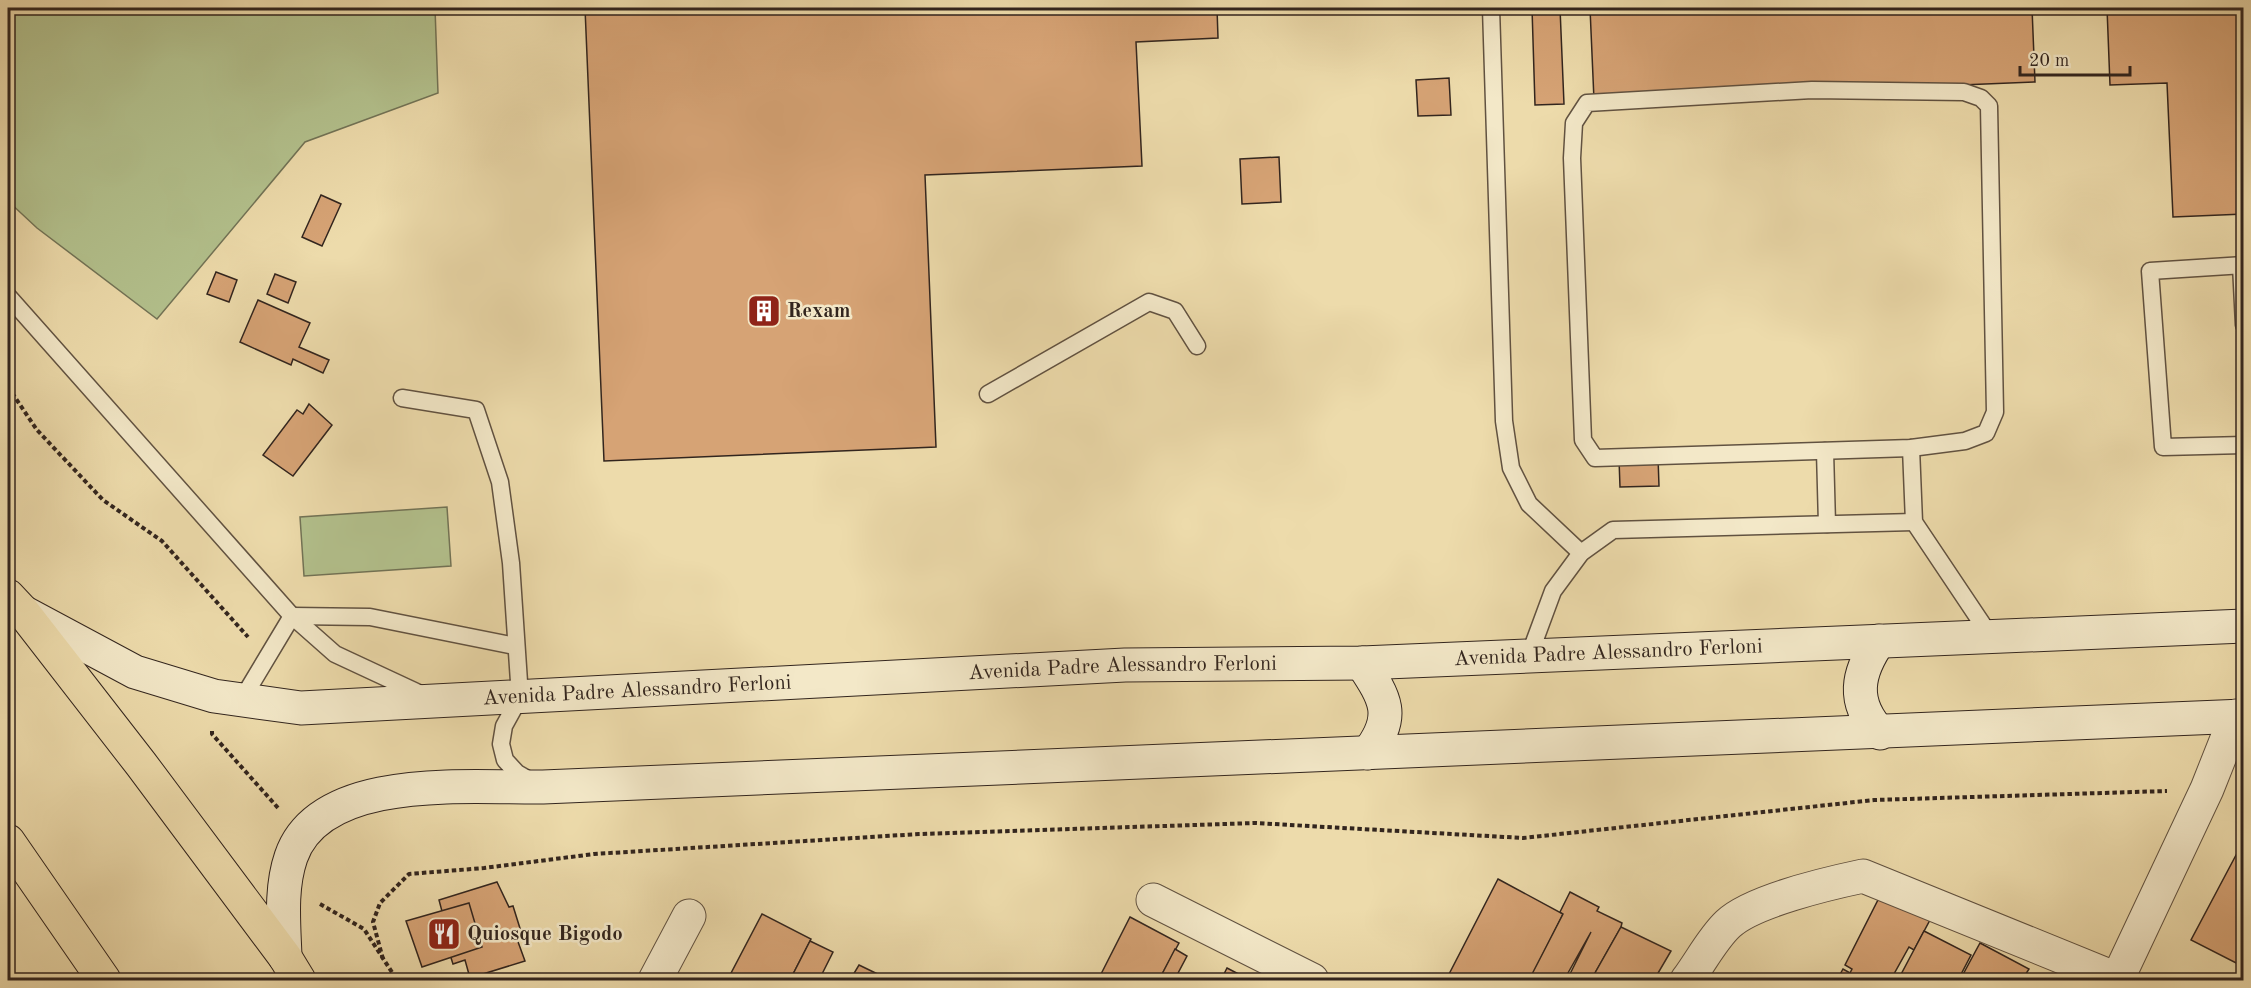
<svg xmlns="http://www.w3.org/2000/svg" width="2251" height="988" viewBox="0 0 2251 988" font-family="'Old Standard TT',serif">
<rect width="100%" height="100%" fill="#eddbab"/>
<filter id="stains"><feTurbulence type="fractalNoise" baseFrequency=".00333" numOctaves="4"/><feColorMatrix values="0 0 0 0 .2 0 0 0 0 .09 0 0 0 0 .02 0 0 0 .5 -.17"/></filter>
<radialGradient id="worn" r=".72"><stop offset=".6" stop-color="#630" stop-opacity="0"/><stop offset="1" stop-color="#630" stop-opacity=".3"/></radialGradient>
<g fill="#b3c18d" stroke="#727356" stroke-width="1.5">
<polygon points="8,8 435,8 438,93 305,142 157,319 37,228 8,201"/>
<polygon points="447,507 451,566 304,576 300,517"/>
</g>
<g fill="#d6a375" stroke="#32251e" stroke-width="1.5">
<polygon points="585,8 1217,8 1218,38 1136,42 1142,166 925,175 936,447 604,461"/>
<polygon points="1532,8 1560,8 1564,104 1535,105"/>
<polygon points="1590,8 2032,8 2035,82 1594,100"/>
<polygon points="2107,8 2244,8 2244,214 2173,217 2167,83 2110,85"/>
<polygon points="1449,78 1451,115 1418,116 1416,80"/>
<polygon points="1279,157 1281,202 1242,204 1240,159"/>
<polygon points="321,195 341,204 322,246 302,237"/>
<polygon points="216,272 237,280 229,302 207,294"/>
<polygon points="275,274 296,282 288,303 267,294"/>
<polygon points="258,300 310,323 299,347 329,360 323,373 293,359 291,365 240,342"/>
<polygon points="309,404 332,425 293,476 263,455 297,410 303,414"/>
<polygon points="1658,457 1659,486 1620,487 1619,459"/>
<polygon points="2244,840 2244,967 2191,940"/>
<polygon points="1498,879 1563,914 1534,972 1529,980 1446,980"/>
<polygon points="497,882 509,907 513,906 523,938 517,939 525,961 470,978 465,960 453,964 438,917 443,915 439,900"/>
<polygon points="1570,892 1599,907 1597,911 1622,923 1621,927 1591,980 1567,980 1591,932 1564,980 1529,980 1563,914 1560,912"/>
<polygon points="1882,892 1931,918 1914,950 1909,947 1894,974 1896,975 1893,980 1837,980 1843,969 1850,973 1852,969 1845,965"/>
<polygon points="469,903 482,947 422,967 406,921"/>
<polygon points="762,914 811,939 790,980 735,980 729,977"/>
<polygon points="1130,917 1179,943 1161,976 1156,974 1152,980 1098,980"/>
<polygon points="1621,927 1671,951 1654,980 1591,980"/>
<polygon points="1924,931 1971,955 1958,980 1898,980"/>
<polygon points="810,941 833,952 819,980 790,980"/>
<polygon points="1980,943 2029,969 2022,980 1960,980"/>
<polygon points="1175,949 1187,956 1176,977 1178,980 1159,980"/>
<polygon points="859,965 890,980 850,980"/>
<polygon points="1227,968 1250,980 1221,980"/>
</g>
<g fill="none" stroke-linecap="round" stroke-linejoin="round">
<defs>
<g id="service">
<polyline points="1491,8 1504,421 1511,468 1529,504 1581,553"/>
<polygon points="1812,90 1964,92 1981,98 1989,106 1995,412 1986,433 1965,441 1911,448 1595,458 1583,440 1572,158 1574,123 1587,103"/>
<polyline points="2241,265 2244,325"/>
<polyline points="2244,265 2150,271 2163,447 2244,445"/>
<polyline points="8,296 292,616 335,654 423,695"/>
<polyline points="988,394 1149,302 1175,311 1197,346"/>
<polyline points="402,398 476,410 500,482 511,563 520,697 504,726 501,744 505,760 517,773 531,781"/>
<polyline points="1911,448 1914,522 1991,637"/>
<polyline points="1825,451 1827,524"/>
<polyline points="292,616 370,617 515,646"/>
<polyline points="1529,656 1553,591 1581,553 1613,530 1914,522"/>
<polyline points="241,701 292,616"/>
</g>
<g id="minor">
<polyline points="1153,900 1312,980"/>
<polyline points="655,980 689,916"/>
<path d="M 1687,980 C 1700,963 1712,939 1728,924 C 1752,901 1830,883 1863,876 L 2119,980"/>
<polyline points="2117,980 2207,789 2236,716"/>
</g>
<g id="secondary">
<path id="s1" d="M 23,612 L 135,672 L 214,696 L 301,708 L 1125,665 L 1362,663 L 2244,626"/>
<path d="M 1879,641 C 1857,673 1851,702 1880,733"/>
<path d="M 1362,663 C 1385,698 1397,716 1368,753"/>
<path d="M 285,957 C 284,925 280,889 291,857 C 320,772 471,788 543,787 L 2244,716"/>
</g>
<g id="primary">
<polyline points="8,596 23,612 141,764 285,957 299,980"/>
<polyline points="8,841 104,980"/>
</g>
</defs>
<use href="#service" stroke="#615241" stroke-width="19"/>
<use href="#minor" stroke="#615241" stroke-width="35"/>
<use href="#secondary" stroke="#32251e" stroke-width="35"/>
<use href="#primary" stroke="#32251e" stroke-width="35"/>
<g stroke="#32251e" stroke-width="4" stroke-dasharray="4.5 3" stroke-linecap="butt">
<polyline points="8,387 37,430 103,500 162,541 248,637"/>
<polyline points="212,731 212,734 279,809"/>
<polyline points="320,904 364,929 397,980"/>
<polyline points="383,959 373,922 380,903 409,874 484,868 594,854 919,834 1255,823 1523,838 1874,800 2167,791"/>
</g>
<use href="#service" stroke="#f3e8c8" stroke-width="16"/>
<use href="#minor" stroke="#f3e8c8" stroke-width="33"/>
<use href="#secondary" stroke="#f3e8c8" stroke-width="33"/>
<use href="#primary" stroke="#eddbab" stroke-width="33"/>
</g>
<defs>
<symbol id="building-square" viewBox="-11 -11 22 22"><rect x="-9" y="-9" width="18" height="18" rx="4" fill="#8f2418" stroke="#f3e8c8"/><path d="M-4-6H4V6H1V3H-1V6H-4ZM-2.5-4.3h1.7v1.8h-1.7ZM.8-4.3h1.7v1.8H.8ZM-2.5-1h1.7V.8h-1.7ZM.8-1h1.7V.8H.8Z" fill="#fff"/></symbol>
<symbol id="restaurant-square" viewBox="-11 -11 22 22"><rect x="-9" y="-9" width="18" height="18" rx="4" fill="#8f2418" stroke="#f3e8c8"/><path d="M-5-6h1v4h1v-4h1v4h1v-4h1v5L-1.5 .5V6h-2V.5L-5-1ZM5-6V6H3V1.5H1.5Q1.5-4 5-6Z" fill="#fff"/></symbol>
</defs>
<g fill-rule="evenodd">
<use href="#building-square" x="745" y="292" width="38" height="38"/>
<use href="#restaurant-square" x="425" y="915" width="38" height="38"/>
</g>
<g text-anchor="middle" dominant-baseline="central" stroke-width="5" stroke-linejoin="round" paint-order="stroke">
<g font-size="21" font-weight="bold" fill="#32251e" stroke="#f3e8c8" text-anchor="start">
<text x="787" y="311">Rexam</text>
<text x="467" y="934">Quiosque Bigodo</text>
</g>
<g font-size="21" fill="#32251e" stroke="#f3e8c8">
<text stroke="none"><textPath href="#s1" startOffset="1606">Avenida Padre Alessandro Ferloni</textPath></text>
<text stroke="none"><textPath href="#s1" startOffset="1120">Avenida Padre Alessandro Ferloni</textPath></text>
<text stroke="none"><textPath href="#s1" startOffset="634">Avenida Padre Alessandro Ferloni</textPath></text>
</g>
</g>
<rect width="2251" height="988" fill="none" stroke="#eddbab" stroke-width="30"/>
<rect x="9" y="9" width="2233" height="970" fill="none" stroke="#32251e" stroke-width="3"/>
<rect x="15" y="15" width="2221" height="958" fill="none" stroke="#32251e" stroke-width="1.5"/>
<path d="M2020 66v9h110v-9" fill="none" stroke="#32251e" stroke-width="3"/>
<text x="2029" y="66" font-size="18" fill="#32251e" stroke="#f3e8c8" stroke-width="4.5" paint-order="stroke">20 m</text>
<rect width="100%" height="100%" filter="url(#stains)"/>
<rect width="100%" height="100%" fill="url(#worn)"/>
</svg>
